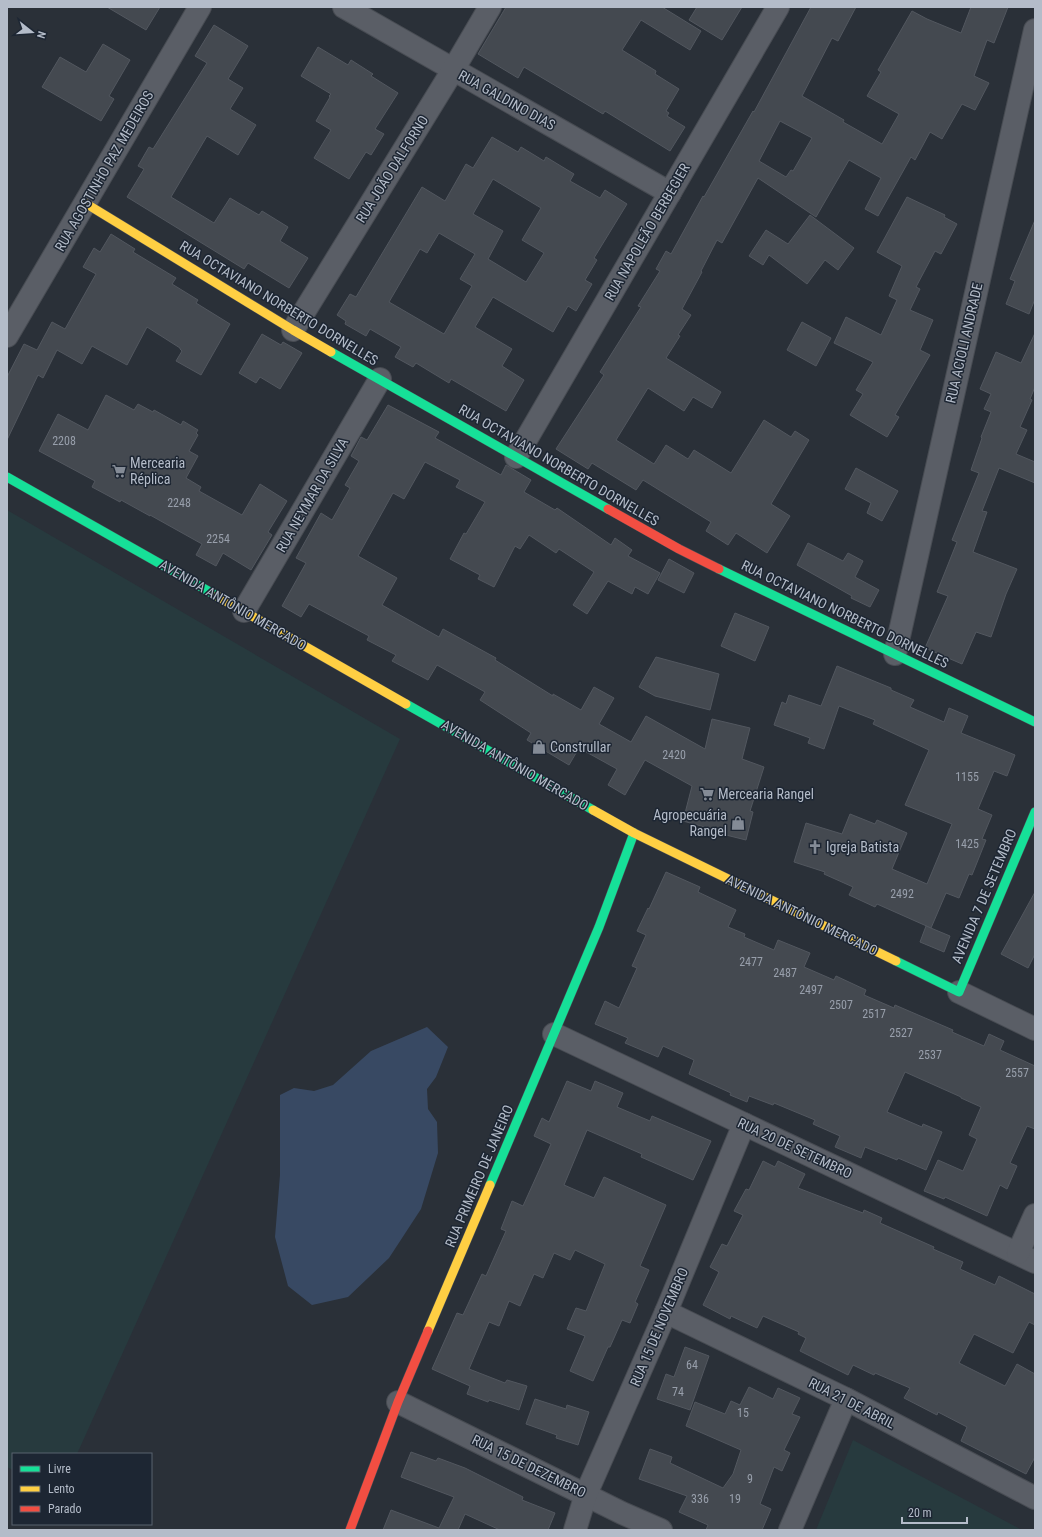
<svg xmlns="http://www.w3.org/2000/svg" width="1042" height="1537" viewBox="0 0 1042 1537" font-family="'Roboto Condensed',sans-serif">
<rect width="100%" height="100%" fill="#2a3038"/>
<g fill="#273a3e">
<polygon points="7,510 400,739 77,1454 13,1454 13,1470 7,1467"/>
<polygon points="853,1440 1022,1530 816,1530"/>
</g>
<polygon fill="#384963" points="427,1027 448,1047 436,1077 427,1089 428,1109 437,1122 438,1153 421,1209 389,1258 348,1297 312,1305 288,1286 275,1237 280,1175 280,1095 294,1088 314,1091 333,1085 371,1051"/>
<g fill="#444950" stroke="#52575f" fill-rule="evenodd">
<polygon points="107,7 160,7 146,30"/>
<polygon points="506,7 662,7 701,31 690,50 641,20 622,50 656,71 655,74 679,89 666,111 669,113 667,116 685,127 670,151 605,111 603,114 524,67 518,78 478,54"/>
<polygon points="697,7 742,7 722,40 689,20"/>
<path d="M 811,7 L 856,7 L 838,41 L 832,38 L 802,96 L 844,120 L 843,122 L 882,144 L 899,114 L 867,96 L 881,72 L 878,70 L 912,11 L 927,19 L 961,33 L 971,7 L 1008,7 L 994,43 L 987,40 L 974,76 L 989,83 L 975,110 L 962,104 L 942,139 L 930,132 L 915,160 L 911,157 L 878,216 L 865,209 L 881,178 L 849,160 L 816,217 L 758,178 L 722,243 L 717,240 L 701,271 L 702,272 L 682,309 L 691,315 L 678,335 L 680,336 L 666,358 L 721,392 L 712,408 L 693,397 L 684,411 L 648,388 L 616,440 L 654,464 L 666,445 L 688,459 L 694,450 L 731,473 L 764,420 L 791,437 L 795,431 L 809,440 L 771,504 L 790,516 L 767,553 L 736,533 L 728,545 L 706,531 L 711,522 L 643,480 L 636,490 L 592,463 L 588,469 L 556,449 L 604,375 L 600,372 L 641,307 L 638,306 L 660,271 L 656,269 L 666,251 L 671,254 L 703,196 L 704,197 L 753,111 L 754,112 ZM 780,121 L 812,138 L 793,171 L 791,170 L 786,177 L 759,161 Z"/>
<polygon points="214,25 248,46 228,79 243,88 230,109 256,125 238,155 207,136 171,197 214,223 230,198 259,215 262,211 288,227 280,241 308,258 289,288 248,263 244,269 127,197 144,169 138,166 149,147 153,149 207,63 195,56"/>
<polygon points="103,44 130,60 109,96 114,99 101,121 42,87 60,57 86,72"/>
<polygon points="318,47 348,65 351,60 373,74 371,76 398,93 375,129 384,134 371,155 366,152 349,179 314,158 331,130 316,121 330,97 329,96 331,94 301,76"/>
<path d="M 492,137 L 518,152 L 521,147 L 544,161 L 546,157 L 574,174 L 570,181 L 600,198 L 605,190 L 627,204 L 594,258 L 597,260 L 585,280 L 592,284 L 576,311 L 568,306 L 553,332 L 493,297 L 475,327 L 512,349 L 502,366 L 524,380 L 506,411 L 451,379 L 449,383 L 416,363 L 413,367 L 395,357 L 401,347 L 370,329 L 366,336 L 345,324 L 346,321 L 337,315 L 350,294 L 356,297 L 422,187 L 445,201 L 466,164 L 473,168 ZM 493,179 L 541,208 L 522,240 L 544,253 L 526,282 L 488,259 L 503,231 L 473,214 ZM 439,233 L 475,254 L 460,279 L 472,286 L 444,334 L 389,302 L 420,249 L 427,253 Z"/>
<polygon points="907,197 945,215 944,217 957,224 941,254 935,251 916,287 920,289 910,310 933,320 920,350 930,355 895,415 899,417 887,437 850,415 863,394 856,390 873,362 834,343 846,317 881,335 897,300 889,296 902,266 877,252"/>
<polygon points="810,215 854,248 838,270 825,260 807,284 769,255 763,265 749,256 766,230 788,244"/>
<polygon points="1035,220 1035,299 1029,314 1006,304 1015,281 1010,279"/>
<polygon points="111,234 135,249 133,252 176,278 172,284 198,300 196,303 230,324 201,375 176,361 182,351 180,349 180,348 147,327 127,365 92,346 82,364 57,350 43,378 38,375 7,440 7,377 24,344 37,350 52,322 65,329 96,274 83,267 94,248 100,252"/>
<polygon points="802,322 831,338 816,366 787,350"/>
<polygon points="1035,333 1035,387 1030,399 1032,400 1020,427 1027,430 1016,454 1035,462 1035,483 999,468 982,511 987,512 973,552 1017,569 1006,594 991,637 976,632 962,664 925,648 948,596 937,592 957,542 952,540 979,473 971,470 982,438 981,437 991,412 984,409 991,394 980,389 996,352 1021,363"/>
<polygon points="262,334 281,345 283,342 302,353 280,389 260,377 256,383 239,373"/>
<polygon points="106,395 134,410 138,404 153,412 154,410 181,425 183,421 198,430 196,433 198,435 189,451 198,456 186,478 201,487 199,491 242,515 260,484 287,501 268,532 272,535 251,570 223,553 216,566 196,555 202,544 150,515 150,516 121,500 120,502 92,487 95,481 39,451 58,414 88,430"/>
<polygon points="388,405 439,432 435,438 501,475 506,465 531,480 524,492 555,510 557,508 611,545 615,538 632,550 628,556 660,573 648,594 635,587 632,594 608,581 587,614 573,605 594,572 559,549 556,553 529,535 520,549 515,546 494,587 478,579 480,575 450,559 464,533 466,534 485,502 456,487 460,480 425,462 404,499 393,493 358,556 397,578 382,605 439,637 443,629 465,641 496,658 495,660 553,696 553,694 581,710 594,687 614,698 599,724 631,742 646,716 705,749 712,719 750,728 742,759 764,767 750,811 753,812 746,840 722,834 723,832 683,821 692,786 645,760 625,795 608,785 617,769 579,748 569,765 527,740 531,733 480,700 485,692 437,665 428,680 392,661 396,655 367,640 369,636 309,604 301,617 282,606 306,563 296,558 321,513 332,520 350,488 345,485 359,461 351,456 361,437 367,440"/>
<polygon points="856,468 898,491 882,521 867,513 871,503 845,489"/>
<polygon points="808,543 843,561 848,553 863,561 855,577 879,590 870,607 851,598 852,596 797,565"/>
<polygon points="669,559 694,573 684,593 658,580"/>
<polygon points="735,613 769,627 755,661 721,646"/>
<polygon points="656,657 719,674 710,710 655,696 639,687"/>
<polygon points="837,666 891,688 891,690 914,700 910,707 944,722 949,708 968,716 961,733 1015,755 1007,776 994,771 978,809 992,815 982,839 986,840 972,875 969,874 959,898 946,893 931,928 877,904 875,907 849,895 853,887 824,874 825,872 794,862 806,823 842,834 850,814 875,824 877,820 907,833 892,869 927,884 952,824 905,805 929,750 873,724 875,720 839,706 824,749 808,743 810,738 774,725 782,702 786,704 789,695 821,706"/>
<polygon points="666,872 700,887 698,892 736,910 728,927 745,934 744,937 774,950 778,940 810,953 804,967 834,980 836,976 866,990 864,995 894,1008 895,1005 953,1030 952,1032 984,1046 989,1034 1004,1041 1000,1050 1035,1066 1035,1129 1027,1126 1010,1163 1017,1166 1007,1189 1000,1185 987,1216 945,1197 944,1199 924,1191 938,1160 963,1171 977,1139 969,1135 981,1107 961,1098 961,1097 905,1072 887,1112 922,1127 923,1124 942,1132 926,1170 898,1158 897,1160 865,1147 861,1158 835,1147 840,1136 813,1124 815,1120 774,1103 773,1105 749,1096 747,1102 730,1095 731,1093 689,1074 694,1060 663,1046 658,1057 625,1043 628,1038 595,1024 605,1001 619,1008 637,968 632,966 646,935 637,931 648,908 649,909"/>
<polygon points="1035,892 1035,954 1028,968 1001,954"/>
<polygon points="926,926 950,936 944,952 920,942"/>
<polygon points="567,1081 591,1091 595,1081 623,1093 617,1107 650,1121 652,1116 711,1141 693,1180 641,1157 642,1154 587,1130 564,1185 594,1198 604,1177 666,1205 640,1266 649,1270 635,1302 638,1304 630,1323 622,1320 610,1347 608,1347 593,1381 570,1371 585,1336 567,1329 576,1308 586,1311 605,1264 575,1250 570,1260 554,1253 543,1278 534,1274 520,1306 509,1301 499,1326 489,1322 469,1369 505,1383 507,1380 527,1386 519,1410 489,1400 488,1402 467,1394 470,1386 432,1369 457,1313 463,1315 482,1274 486,1276 506,1231 501,1229 512,1201 523,1206 551,1144 534,1136 542,1118 549,1122"/>
<polygon points="763,1161 775,1167 778,1161 805,1174 798,1188 863,1213 864,1210 882,1218 880,1223 934,1247 933,1249 963,1262 960,1269 995,1285 999,1276 1035,1294 1035,1325 1029,1322 1013,1353 974,1334 959,1363 1005,1386 1017,1364 1035,1374 1035,1457 1026,1474 961,1441 967,1427 938,1412 937,1415 904,1398 910,1388 875,1373 874,1375 853,1365 848,1375 800,1351 806,1338 798,1334 799,1332 763,1316 757,1328 731,1316 730,1319 703,1305 719,1272 710,1267 722,1244 727,1246 743,1215 734,1211 746,1189 749,1190"/>
<polygon points="685,1347 709,1356 690,1410 657,1399 666,1374 674,1377"/>
<polygon points="749,1387 773,1399 778,1388 800,1398 792,1414 800,1417 784,1450 790,1453 782,1471 774,1467 760,1504 771,1509 762,1530 706,1530 708,1525 679,1512 687,1496 639,1479 650,1449 672,1457 670,1463 723,1488 733,1474 741,1450 686,1426 695,1402 725,1414 731,1401 740,1405"/>
<polygon points="535,1399 566,1409 567,1405 589,1412 578,1445 556,1438 557,1435 526,1424"/>
<polygon points="411,1452 436,1461 438,1458 465,1468 523,1497 522,1500 555,1513 548,1530 500,1530 465,1514 458,1530 383,1530 391,1510 439,1528 454,1497 401,1477"/>
</g>
<g fill="none" stroke-linecap="round" stroke-linejoin="round">
<defs>
<g id="street">
<polyline points="344,7 670,193"/>
<polyline points="293,330 453,70 490,7"/>
<polyline points="7,336 200,7"/>
<polyline points="516,457 778,7"/>
<polyline points="244,611 380,379"/>
<polyline points="895,654 1035,30"/>
<polyline points="959,992 1035,1029"/>
<polyline points="554,1034 1035,1262"/>
<polyline points="1018,1253 1035,1215"/>
<polyline points="666,1312 846,1399 1035,1498"/>
<polyline points="398,1402 622,1513 661,1530"/>
<polyline points="575,1530 586,1494 666,1312 744,1124"/>
<polyline points="790,1530 846,1399"/>
</g>
<g id="fast">
<polyline points="331,352 608,509"/>
<polyline points="7,477 217,596"/>
<polyline points="719,569 1035,722"/>
<polyline points="406,704 593,810"/>
<polyline points="896,961 959,992 1035,812"/>
<polyline points="490,1185 599,927 634,833"/>
</g>
<g id="slow">
<polyline points="85,203 293,330 331,352"/>
<polyline points="217,596 406,704"/>
<polyline points="593,810 634,833 896,961"/>
<polyline points="428,1331 490,1185"/>
</g>
<g id="jam">
<polyline points="608,509 679,549 719,569"/>
<polyline points="350,1530 398,1402 428,1331"/>
</g>
</defs>
<use href="#street" stroke="#484c53" stroke-width="24"/>
<use href="#fast" stroke="#484c53" stroke-width="10"/>
<use href="#slow" stroke="#484c53" stroke-width="10"/>
<use href="#jam" stroke="#484c53" stroke-width="10"/>
<use href="#street" stroke="#5a5e66" stroke-width="22"/>
<use href="#fast" stroke="#16e098" stroke-width="9"/>
<use href="#slow" stroke="#ffcf43" stroke-width="9"/>
<use href="#jam" stroke="#f24e42" stroke-width="9"/>
</g>
<defs>
<symbol id="supermarket-bare" viewBox="-9 -9 18 18"><path d="M-6-5.5h2.5l.6 2H6L4.5 2H-2.5L-4.4-4H-6ZM-1.5 3.2a1.3 1.3 0 1 0 .1 0ZM3 3.2a1.3 1.3 0 1 0 .1 0Z" fill="#848b96" stroke="#1d2633" stroke-width="2.5" paint-order="stroke"/></symbol>
<symbol id="shop-bare" viewBox="-9 -9 18 18"><path d="M-5-2.5h2.3a2.7 3.5 0 0 1 5.4 0H5L5.5 6h-11ZM-1.5-2.5h3a1.5 2.3 0 0 0-3 0Z" fill="#848b96" stroke="#1d2633" stroke-width="2.5" paint-order="stroke"/></symbol>
<symbol id="church-bare" viewBox="-9 -9 18 18"><path d="M-1.2-6h2.4v3.5h3.3v2.4h-3.3V6h-2.4V-.1h-3.3v-2.4h3.3Z" fill="#848b96" stroke="#1d2633" stroke-width="2.5" paint-order="stroke"/></symbol>
</defs>
<g fill-rule="evenodd">
<use href="#supermarket-bare" x="109" y="461" width="20" height="20"/>
<use href="#shop-bare" x="529" y="737" width="20" height="20"/>
<use href="#supermarket-bare" x="697" y="784" width="20" height="20"/>
<use href="#shop-bare" x="728" y="813" width="20" height="20"/>
<use href="#church-bare" x="805" y="837" width="20" height="20"/>
</g>
<g text-anchor="middle" dominant-baseline="central" stroke-width="3" stroke-linejoin="round" paint-order="stroke">
<g font-size="12" fill="#989fab">
<text x="64" y="441">2208</text>
<text x="179" y="503">2248</text>
<text x="218" y="539">2254</text>
<text x="674" y="755">2420</text>
<text x="967" y="777">1155</text>
<text x="967" y="844">1425</text>
<text x="902" y="894">2492</text>
<text x="751" y="962">2477</text>
<text x="785" y="973">2487</text>
<text x="811" y="990">2497</text>
<text x="841" y="1005">2507</text>
<text x="874" y="1014">2517</text>
<text x="901" y="1033">2527</text>
<text x="930" y="1055">2537</text>
<text x="1017" y="1073">2557</text>
<text x="692" y="1365">64</text>
<text x="678" y="1392">74</text>
<text x="743" y="1413">15</text>
<text x="750" y="1479">9</text>
<text x="700" y="1499">336</text>
<text x="735" y="1499">19</text>
</g>
<g font-size="14" fill="#b4bcc9" stroke="#1d2633">
<text transform="translate(507 100) rotate(29)">RUA GALDINO DIAS</text>
<text transform="translate(392 169) rotate(-58)">RUA JOÃO DALFORNO</text>
<text transform="translate(104 171) rotate(-60)">RUA AGOSTINHO PAZ MEDEIROS</text>
<text transform="translate(647 232) rotate(-60)">RUA NAPOLEÃO BERBEGIER</text>
<text transform="translate(279 303) rotate(31)">RUA OCTAVIANO NORBERTO DORNELLES</text>
<text transform="translate(964 343) rotate(-77)">RUA ACIOLI ANDRADE</text>
<text transform="translate(559 465) rotate(30)">RUA OCTAVIANO NORBERTO DORNELLES</text>
<text transform="translate(312 495) rotate(-60)">RUA NEYMAR DA SILVA</text>
<text transform="translate(233 605) rotate(30)">AVENIDA ANTÔNIO MERCADO</text>
<text transform="translate(845 614) rotate(26)">RUA OCTAVIANO NORBERTO DORNELLES</text>
<text transform="translate(515 765) rotate(30)">AVENIDA ANTÔNIO MERCADO</text>
<text transform="translate(984 896) rotate(-67)">AVENIDA 7 DE SETEMBRO</text>
<text transform="translate(802 915) rotate(26)">AVENIDA ANTÔNIO MERCADO</text>
<text transform="translate(795 1148) rotate(25)">RUA 20 DE SETEMBRO</text>
<text transform="translate(479 1176) rotate(-67)">RUA PRIMEIRO DE JANEIRO</text>
<text transform="translate(659 1327) rotate(-67)">RUA 15 DE NOVEMBRO</text>
<text transform="translate(852 1403) rotate(27)">RUA 21 DE ABRIL</text>
<text transform="translate(529 1466) rotate(26)">RUA 15 DE DEZEMBRO</text>
</g>
<g font-size="14" fill="#b4bcc9" stroke="#1d2633" text-anchor="start">
<text x="130" y="463">Mercearia<tspan x="130" dy="16">Réplica</tspan></text>
<text x="550" y="747">Construllar</text>
<text x="718" y="794">Mercearia Rangel</text>
<text x="727" y="815" text-anchor="end">Agropecuária<tspan x="727" dy="16">Rangel</tspan></text>
<text x="826" y="847">Igreja Batista</text>
</g>
</g>
<rect width="1042" height="1537" fill="none" stroke="#b4bcc9" stroke-width="16"/>
<rect x="12" y="1453" width="140" height="72" fill="#1d2633" stroke="#59626f"/>
<rect x="20" y="1466" width="20" height="6" fill="#16e098" stroke="#59626f"/>
<text x="48" y="1473" font-size="12" fill="#b4bcc9">Livre</text>
<rect x="20" y="1486" width="20" height="6" fill="#ffcf43" stroke="#59626f"/>
<text x="48" y="1493" font-size="12" fill="#b4bcc9">Lento</text>
<rect x="20" y="1506" width="20" height="6" fill="#f24e42" stroke="#59626f"/>
<text x="48" y="1513" font-size="12" fill="#b4bcc9">Parado</text>
<g transform="translate(32 32) rotate(107)" stroke="#1d2633" stroke-width="3" paint-order="stroke">
<path d="M0-3L7 15L0 10L-7 15Z" fill="#b4bcc9"/>
<text y="-6" font-size="11" font-weight="bold" text-anchor="middle" fill="#b4bcc9">N</text>
</g>
<path d="M902 1517v6h65v-6" fill="none" stroke="#b4bcc9" stroke-width="2"/>
<text x="908" y="1517" font-size="12" fill="#b4bcc9" stroke="#1d2633" stroke-width="3" paint-order="stroke">20 m</text>
</svg>
